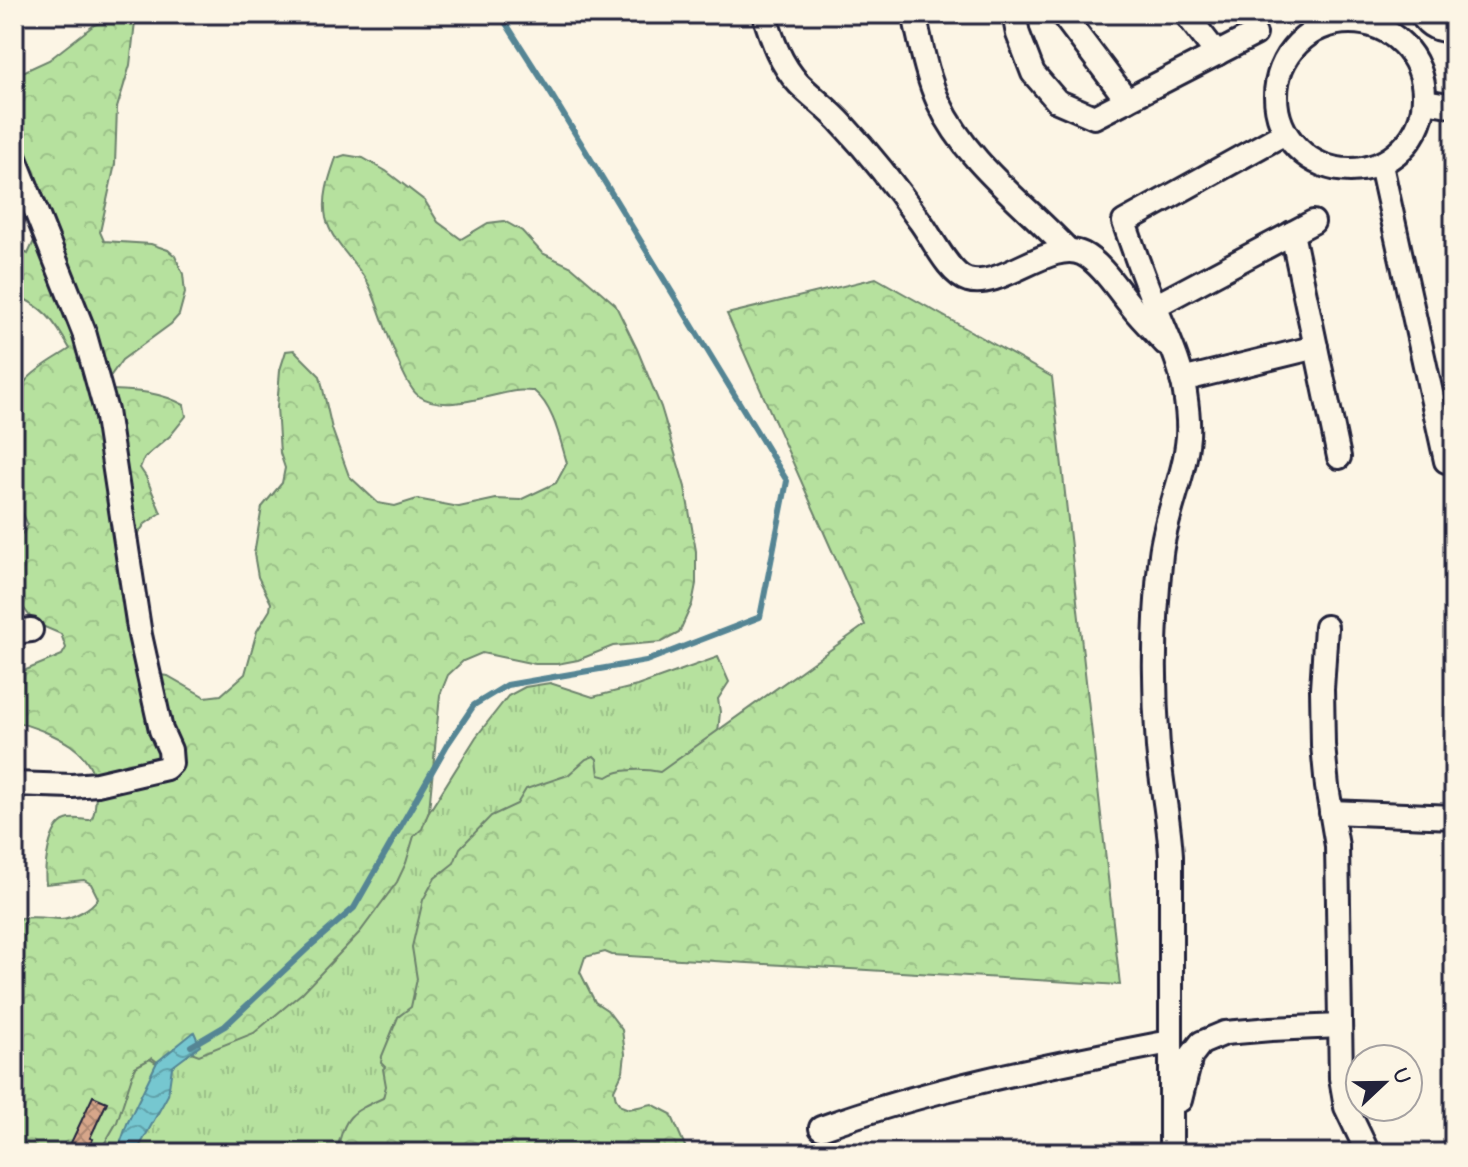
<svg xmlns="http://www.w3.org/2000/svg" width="1468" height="1167" viewBox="0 0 1468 1167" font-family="'Comic Neue',sans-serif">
<defs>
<pattern id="grass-tufts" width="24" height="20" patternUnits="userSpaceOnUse" patternTransform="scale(2)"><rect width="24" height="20" fill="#b6e19e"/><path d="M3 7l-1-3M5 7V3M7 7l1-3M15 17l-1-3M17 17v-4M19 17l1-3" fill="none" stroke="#9cc189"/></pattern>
<pattern id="forest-crowns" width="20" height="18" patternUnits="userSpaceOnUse" patternTransform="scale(2)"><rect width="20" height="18" fill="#b6e19e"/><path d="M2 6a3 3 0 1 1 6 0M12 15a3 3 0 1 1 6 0" fill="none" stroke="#9cc189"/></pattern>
<pattern id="water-waves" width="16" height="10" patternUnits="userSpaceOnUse" patternTransform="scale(2)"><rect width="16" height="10" fill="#76c7d0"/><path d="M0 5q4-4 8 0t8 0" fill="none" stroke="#60a1aa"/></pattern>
<pattern id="building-cross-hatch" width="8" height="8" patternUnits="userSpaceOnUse" patternTransform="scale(2)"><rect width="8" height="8" fill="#d7a68a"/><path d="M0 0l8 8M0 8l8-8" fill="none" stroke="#ae8772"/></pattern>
</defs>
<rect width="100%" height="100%" fill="#fcf5e5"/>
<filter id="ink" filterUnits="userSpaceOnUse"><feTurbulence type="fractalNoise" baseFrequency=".0125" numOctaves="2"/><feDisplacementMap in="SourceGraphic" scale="16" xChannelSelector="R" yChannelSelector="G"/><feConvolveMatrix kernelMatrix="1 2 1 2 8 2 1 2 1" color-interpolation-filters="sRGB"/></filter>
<g filter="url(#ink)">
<polygon fill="url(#grass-tufts)" stroke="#6c826c" stroke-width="2" points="718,657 729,682 718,699 720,712 714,775 369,1153 94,1153 116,1103 143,1055 166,1069 414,836 476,737 508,696 525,687 550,683 593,697 637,686"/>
<g fill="url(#forest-crowns)" stroke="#6c826c" stroke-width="2">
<path d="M 111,18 L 128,19 L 135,22 L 130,65 L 117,108 L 115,164 L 100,232 L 104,241 L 151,244 L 168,250 L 175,256 L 183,274 L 185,293 L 179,315 L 171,324 L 122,360 L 109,378 L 112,390 C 139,391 160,392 184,405 L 186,416 L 170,436 L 144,458 L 140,468 L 146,477 L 161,513 L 145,524 L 138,534 L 132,577 L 152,674 L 168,676 L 205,697 L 221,695 L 245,674 L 257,631 L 270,610 L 271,603 L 258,577 L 254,554 L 262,507 L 282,483 L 285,468 L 280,453 L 277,407 L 280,370 L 286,351 L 294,350 L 320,376 L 332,429 L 349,476 L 378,503 L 395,506 L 417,499 L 459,507 L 496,499 L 520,500 L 556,483 L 567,463 C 560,440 554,407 534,391 C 527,391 521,390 515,391 C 487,395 445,413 419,396 C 402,386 380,307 369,285 C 357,262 332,244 326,218 C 322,197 329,178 336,158 L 345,155 L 363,158 L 386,171 L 425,201 L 438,222 L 461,239 L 488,223 L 504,221 L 522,231 L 542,253 L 572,267 L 615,304 L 637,349 L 661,407 L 685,487 L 696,551 L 696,584 L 692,604 L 679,633 L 662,642 L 613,646 L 578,660 L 557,664 L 535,664 L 482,653 L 463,661 L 448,675 L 440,695 L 429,811 L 422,829 L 414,836 L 406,863 L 397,882 L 360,932 L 302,993 L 254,1033 L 199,1055 L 191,1052 L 186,1056 L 160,1064 L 152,1058 L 135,1067 L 117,1122 L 99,1153 L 14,1153 L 14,930 L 21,918 C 35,916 46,918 60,919 C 72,919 92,908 98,898 L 91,884 L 84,880 L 46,884 C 44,868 48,826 66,820 C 73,817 84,820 91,820 C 96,812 95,804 96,795 C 98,747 51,733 14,721 L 14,675 L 62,655 L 66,648 L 61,634 L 35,623 L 19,602 L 14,586 L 14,550 L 16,542 L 28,525 L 22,512 L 14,505 L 14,458 L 17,456 C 21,443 15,432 14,419 C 12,379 41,368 70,349 C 54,320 44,307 14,294 L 14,246 L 28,254 L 34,241 L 31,216 L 14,176 L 14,76 L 49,60 L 94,25 Z"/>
<path d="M 876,278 L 1052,377 L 1120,985 L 612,955 L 605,952 L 585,957 L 580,972 L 595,1002 L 607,1010 L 622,1030 L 625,1054 L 623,1071 L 614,1090 L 616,1099 L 621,1106 L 629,1109 L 652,1104 L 671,1114 L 688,1153 L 336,1153 C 346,1115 348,1114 383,1098 L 386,1086 L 383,1069 L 385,1067 L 381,1063 L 382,1056 L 398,1017 L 411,1007 L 417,979 L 412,947 L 423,900 L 435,878 L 454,863 L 460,848 L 491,816 L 517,804 L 526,789 L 568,775 L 586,759 L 594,756 L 597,759 L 599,775 L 607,777 C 619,768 645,769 660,772 L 865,625 L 727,314 Z"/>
</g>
<polygon fill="url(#water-waves)" stroke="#548594" stroke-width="2" points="194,1032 200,1046 172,1067 168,1095 136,1153 117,1153 127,1124 157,1062"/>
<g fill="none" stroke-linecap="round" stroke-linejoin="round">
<polyline stroke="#548594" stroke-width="6" points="191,1046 225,1026 309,947 354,908 447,745 474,705 507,685 646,661 760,617 787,481 551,94 500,14"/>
</g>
<polygon fill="url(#building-cross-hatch)" stroke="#22223b" stroke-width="2" points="93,1096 107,1102 90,1138 93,1139 87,1153 84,1153 69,1147"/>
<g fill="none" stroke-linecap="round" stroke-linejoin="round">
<defs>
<g id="minor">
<path d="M 764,14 C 772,39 780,64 799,84 C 813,98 830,110 843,125 C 871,155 896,187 919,220 C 931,235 949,275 968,280 C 1001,290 1052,238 1083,254 C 1101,263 1119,292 1132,307 C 1142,320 1154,331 1165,343"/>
<path d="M 914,14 C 921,44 926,75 939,103 C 966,162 1025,204 1069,251"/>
<polyline points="1014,14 1018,34 1033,73 1057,101 1094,117 1255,34"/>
<polyline points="1062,14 1127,100"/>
<polyline points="1186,14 1217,54"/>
<path d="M 1421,14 C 1429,28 1439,30 1454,31"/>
<circle cx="1350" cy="96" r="74"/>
<polyline points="1425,101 1454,106"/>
<polyline points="14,156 84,332 106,411 140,635 161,730 170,750 171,763 166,768 97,784 72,786 14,784"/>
<polyline points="1381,165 1446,461"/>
<polyline points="1292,233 1339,457"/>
<polyline points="1155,306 1313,222"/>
<polyline points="1182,380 1316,347"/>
<polyline points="1326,627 1322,689 1323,745 1327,787 1337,846 1341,1078 1346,1107 1368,1153"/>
<polyline points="14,632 31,630"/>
<polyline points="1331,812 1454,817"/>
<polyline points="1180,1100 1191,1056 1201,1043 1225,1033 1271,1029 1340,1026"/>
<path d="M 821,1128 C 934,1087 1052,1065 1170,1042"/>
<path d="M 1171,1153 L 1171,856 C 1169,819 1161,784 1158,747 C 1153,683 1154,617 1161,554 C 1166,513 1185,476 1188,436 C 1189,422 1187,406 1185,393 C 1181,363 1167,336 1156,308 C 1144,280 1134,251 1124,222 L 1285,133"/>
</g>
</defs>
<use href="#minor" stroke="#22223b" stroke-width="28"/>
<use href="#minor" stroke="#fcf5e5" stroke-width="22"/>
</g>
</g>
<rect width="1468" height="1167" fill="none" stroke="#fcf5e5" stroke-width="48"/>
<rect x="24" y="24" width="1420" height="1119" fill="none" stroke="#22223b" stroke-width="3" filter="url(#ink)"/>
<g transform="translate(1384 1083) rotate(68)"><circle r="38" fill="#fcf5e5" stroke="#a5a1a1" stroke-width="2"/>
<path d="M0-6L14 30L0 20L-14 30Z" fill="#22223b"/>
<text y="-12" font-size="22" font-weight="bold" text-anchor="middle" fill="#22223b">U</text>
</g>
</svg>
